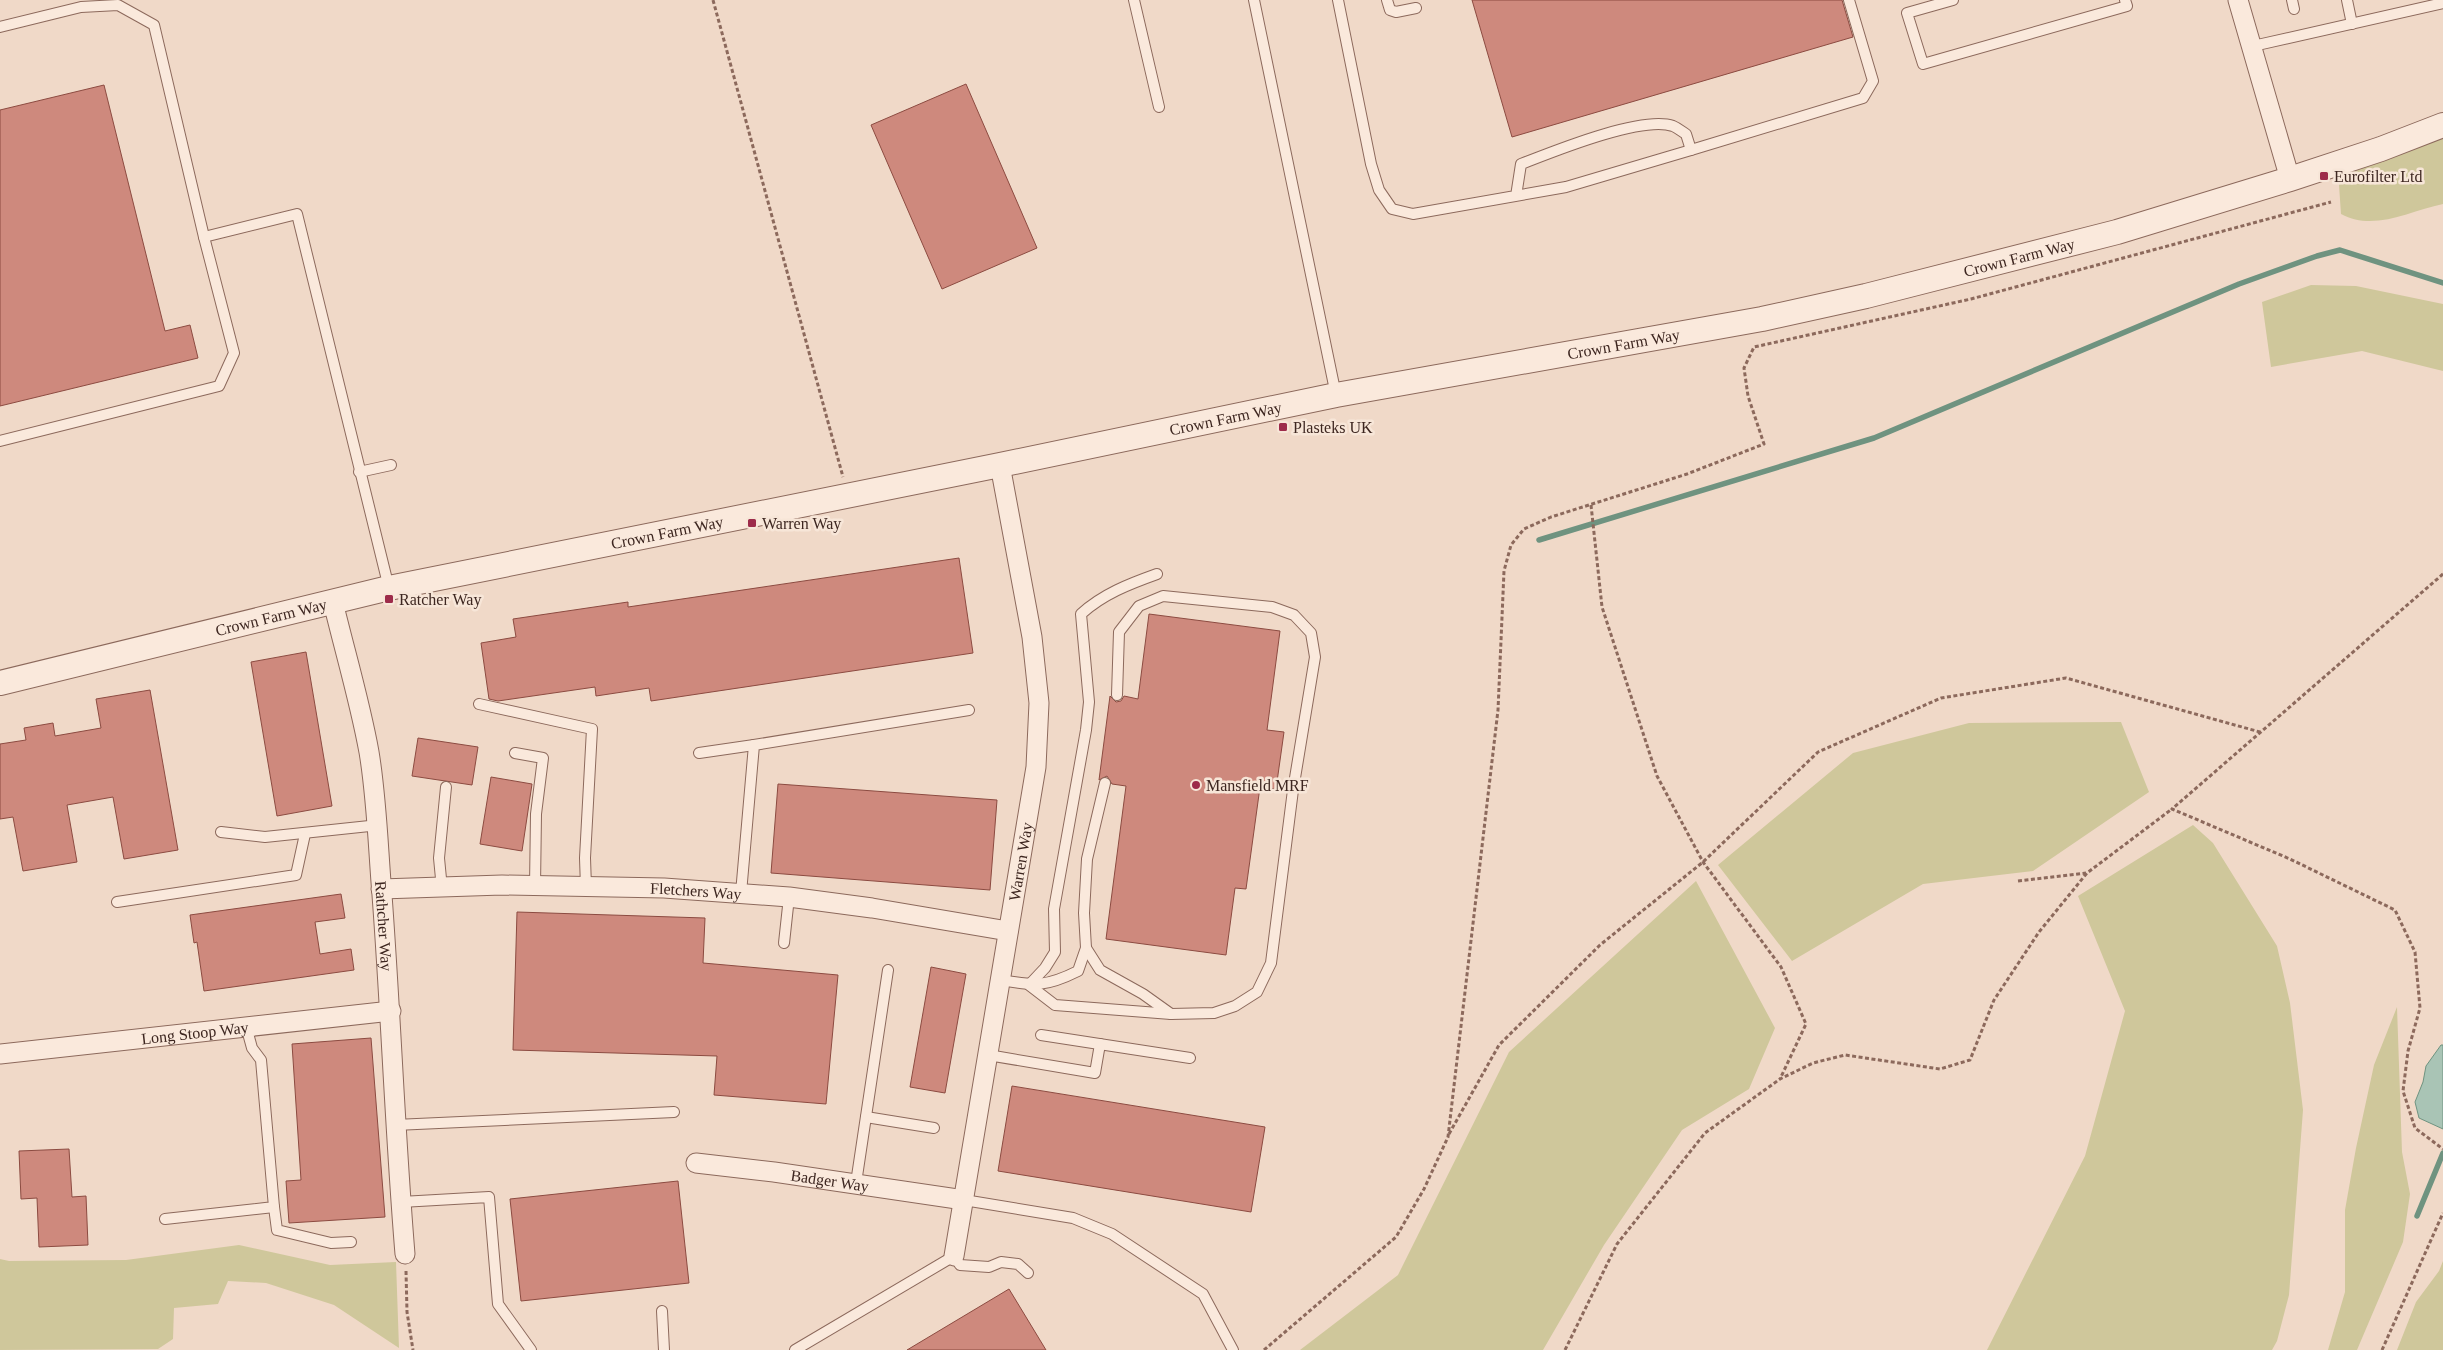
<svg xmlns="http://www.w3.org/2000/svg" width="2443" height="1350" viewBox="0 0 2443 1350" font-family="Georgia,serif">
<rect width="100%" height="100%" fill="#f0d9c8"/>
<g fill="#cfc79b">
<path d="M 2443,136 L 2443,204 C 2409,211 2374,232 2341,214 L 2339,185 L 2350,171 Z"/>
<polygon points="2311,285 2356,286 2443,304 2443,371 2362,351 2271,367 2262,302"/>
<polygon points="2121,722 2149,792 2033,871 1923,884 1792,961 1718,865 1853,753 1969,723"/>
<polygon points="2193,825 2213,843 2277,946 2290,1003 2303,1110 2289,1295 2277,1341 2272,1350 1987,1350 2085,1156 2125,1011 2078,896"/>
<polygon points="1696,881 1775,1028 1749,1089 1682,1130 1604,1245 1543,1350 1300,1350 1398,1275 1509,1052"/>
<polygon points="2397,1007 2402,1152 2410,1194 2403,1242 2357,1350 2328,1350 2345,1292 2345,1210 2356,1148 2374,1065"/>
<polygon points="239,1245 330,1265 396,1262 399,1348 334,1305 266,1283 228,1281 218,1304 174,1308 173,1339 158,1349 0,1350 0,1259 9,1261 126,1260"/>
<polygon points="2443,1261 2443,1350 2397,1350 2416,1302 2439,1271"/>
</g>
<polygon fill="#a9c4b5" stroke="#6f9380" points="2441,1045 2443,1045 2443,1129 2419,1118 2415,1102 2423,1082 2426,1066"/>
<g fill="none" stroke-linecap="round" stroke-linejoin="round">
<g stroke="#6f9380" stroke-width="5.5">
<polyline points="1539,540 1874,438 2239,284 2317,256 2340,250 2443,283"/>
<polyline points="2417,1216 2443,1153"/>
</g>
</g>
<g fill="#ce897d" stroke="#8c4b41">
<polygon points="1472,0 1842,0 1853,37 1512,137"/>
<polygon points="966,84 1037,248 942,289 871,125"/>
<polygon points="104,85 165,331 190,325 198,358 0,406 0,110"/>
<polygon points="959,558 973,653 651,701 649,688 596,696 595,687 498,701 489,699 481,643 516,637 513,619 628,602 628,607"/>
<polygon points="1149,614 1280,631 1267,730 1284,732 1276,789 1260,787 1246,889 1235,888 1226,955 1106,939 1126,786 1112,784 1107,776 1099,780 1110,696 1116,702 1121,701 1124,696 1138,699"/>
<polygon points="306,652 332,806 277,816 251,662"/>
<polygon points="150,690 178,850 124,859 113,797 67,805 77,862 23,871 13,817 0,819 0,744 26,740 24,728 53,723 55,736 101,728 96,699"/>
<polygon points="418,738 478,747 472,785 412,776"/>
<polygon points="491,777 532,784 522,851 480,844"/>
<polygon points="778,784 997,800 990,890 771,873"/>
<polygon points="341,894 345,918 315,922 320,954 351,949 354,970 204,991 197,942 194,943 190,915"/>
<polygon points="517,912 705,918 703,963 838,975 826,1104 714,1095 717,1056 513,1050"/>
<polygon points="931,967 966,974 945,1093 910,1087"/>
<polygon points="371,1038 385,1217 289,1223 286,1181 301,1180 292,1044"/>
<polygon points="1012,1086 1265,1127 1251,1212 998,1171"/>
<polygon points="69,1149 72,1197 86,1196 88,1245 39,1247 37,1198 21,1199 19,1151"/>
<polygon points="678,1181 689,1283 521,1301 510,1199"/>
<polygon points="1009,1289 1046,1350 907,1350"/>
</g>
<g fill="none" stroke-linecap="round" stroke-linejoin="round">
<defs>
<g id="service">
<polyline points="1134,0 1159,107"/>
<polyline points="1254,0 1336,395"/>
<path d="M 1338,0 L 1371,164 L 1379,190 L 1392,209 L 1413,214 L 1566,187 L 1691,150 L 1686,134 C 1682,132 1678,128 1673,126 C 1642,115 1552,152 1521,164 L 1516,196"/>
<polyline points="1387,0 1390,10 1396,12 1416,8"/>
<polyline points="1953,0 1907,13 1923,64 2127,6 2125,0"/>
<polyline points="2292,0 2294,9"/>
<polyline points="2347,0 2352,24"/>
<polyline points="0,27 81,7 118,5 154,25 204,237 234,353 219,386 0,441"/>
<polyline points="2253,46 2443,3"/>
<polyline points="1691,150 1863,98 1873,81 1849,0"/>
<polyline points="204,237 297,214 389,588"/>
<polyline points="359,472 391,465"/>
<path d="M 1117,695 L 1119,632 L 1139,606 L 1163,596 L 1272,607 L 1294,615 L 1311,633 L 1315,657 L 1293,790 L 1271,963 L 1257,992 L 1235,1006 L 1214,1013 L 1171,1014 L 1055,1005 L 1029,985 L 1045,968 L 1055,952 L 1054,909 L 1086,730 L 1089,702 L 1081,614 C 1103,594 1129,584 1157,574"/>
<polyline points="479,704 592,729 585,858 586,887"/>
<polyline points="515,753 543,758 536,814 535,886"/>
<polyline points="699,753 754,745"/>
<polyline points="221,832 265,837 379,825"/>
<polyline points="442,889 439,858 446,787"/>
<polyline points="741,893 754,745 969,710"/>
<polyline points="117,902 296,875 305,834"/>
<polyline points="784,943 789,897"/>
<polyline points="1086,948 1100,970 1143,994 1171,1014"/>
<path d="M 1001,980 C 1035,986 1046,987 1078,971 L 1086,948 L 1084,913 L 1087,859 L 1105,783"/>
<polyline points="1041,1035 1190,1058"/>
<polyline points="988,1055 1095,1073 1100,1044"/>
<polyline points="866,1117 934,1128"/>
<polyline points="395,1125 674,1112"/>
<polyline points="856,1183 888,970"/>
<polyline points="964,1200 1073,1218 1112,1234 1203,1294 1233,1350"/>
<polyline points="401,1202 489,1197 498,1304 531,1350"/>
<polyline points="274,1207 277,1230 331,1243 351,1242"/>
<polyline points="165,1219 274,1207 261,1060 252,1048 246,1026"/>
<polyline points="662,1311 664,1350"/>
<polyline points="795,1350 954,1256 960,1265 989,1267 1001,1262 1018,1264 1028,1273"/>
</g>
<g id="minor">
<polyline points="2238,0 2290,179"/>
<path id="s1" d="M 333,602 C 345,652 360,702 369,752 C 377,800 378,847 382,895 C 391,1015 395,1134 405,1254"/>
<path id="s2" d="M 381,889 L 502,885 L 664,888 L 789,897 L 872,908 L 1008,931"/>
<path id="s3" d="M 0,1054 L 391,1011"/>
<path id="s4" d="M 696,1163 L 774,1172 L 964,1200"/>
<path id="s5" d="M 954,1256 L 1036,767 L 1039,703 L 1032,637 L 1000,465"/>
</g>
<g id="tertiary">
<path id="s6" d="M 0,683 L 389,588 L 1000,465 L 1336,395 L 1762,319 L 1866,296 L 2117,232 L 2290,179 L 2381,149 L 2443,125"/>
</g>
</defs>
<use href="#service" stroke="#8c695c" stroke-width="12"/>
<use href="#minor" stroke="#8c695c" stroke-width="21"/>
<use href="#tertiary" stroke="#8c695c" stroke-width="26"/>
<g stroke="#8c695c" stroke-width="3" stroke-dasharray="4 2.5" stroke-linecap="butt">
<polyline points="713,0 843,477"/>
<polyline points="1591,505 1602,607 1657,776 1703,862 1781,967 1806,1024 1780,1079"/>
<polyline points="2443,574 2172,809 2290,859 2395,910 2415,952 2420,1008 2408,1051 2403,1091 2415,1128 2443,1149"/>
<polyline points="2018,881 2086,873"/>
<polyline points="1449,1134 1499,1045 1600,945 1703,862 1818,752 1941,698 2066,678 2260,732"/>
<polyline points="406,1271 407,1312 413,1350"/>
<polyline points="1264,1350 1396,1237 1424,1189 1448,1137 1498,710 1504,571 1511,545 1524,529 1551,517 1687,474 1764,444 1748,396 1744,368 1754,347 1971,299 2331,202"/>
<polyline points="1565,1350 1617,1244 1705,1133 1780,1079 1813,1063 1845,1055 1940,1069 1970,1060 1994,1000 2039,932 2087,873 2172,809"/>
<polyline points="2382,1350 2443,1213"/>
</g>
<use href="#service" stroke="#fae9dc" stroke-width="10"/>
<use href="#minor" stroke="#fae9dc" stroke-width="19"/>
<use href="#tertiary" stroke="#fae9dc" stroke-width="24"/>
</g>
<g fill="#9d2b4a" stroke="#f7e6d8" stroke-width="2">
<rect x="2319" y="171" width="10" height="10" rx="2.5"/>
<rect x="1278" y="422" width="10" height="10" rx="2.5"/>
<rect x="747" y="518" width="10" height="10" rx="2.5"/>
<rect x="384" y="594" width="10" height="10" rx="2.5"/>
<circle cx="1196" cy="785" r="5"/>
</g>
<g text-anchor="middle" dominant-baseline="central" stroke-width="5" stroke-linejoin="round" paint-order="stroke">
<g font-size="16" fill="#3d2620" stroke="#f7e6d8" text-anchor="start">
<text x="2334" y="176">Eurofilter Ltd</text>
<text x="1293" y="427">Plasteks UK</text>
<text x="762" y="523">Warren Way</text>
<text x="399" y="599">Ratcher Way</text>
<text x="1206" y="785">Mansfield MRF</text>
</g>
<g font-size="16" fill="#3d2620" stroke="#f7e6d8">
<text stroke="none"><textPath href="#s6" startOffset="2064">Crown Farm Way</textPath></text>
<text stroke="none"><textPath href="#s6" startOffset="1659">Crown Farm Way</textPath></text>
<text stroke="none"><textPath href="#s6" startOffset="1254">Crown Farm Way</textPath></text>
<text stroke="none"><textPath href="#s6" startOffset="684">Crown Farm Way</textPath></text>
<text stroke="none"><textPath href="#s6" startOffset="279">Crown Farm Way</textPath></text>
<text stroke="none"><textPath href="#s5" startOffset="400">Warren Way</textPath></text>
<text stroke="none"><textPath href="#s2" startOffset="315">Fletchers Way</textPath></text>
<text stroke="none"><textPath href="#s1" startOffset="329">Rathcher Way</textPath></text>
<text stroke="none"><textPath href="#s3" startOffset="196">Long Stoop Way</textPath></text>
<text stroke="none"><textPath href="#s4" startOffset="135">Badger Way</textPath></text>
</g>
</g>
</svg>
